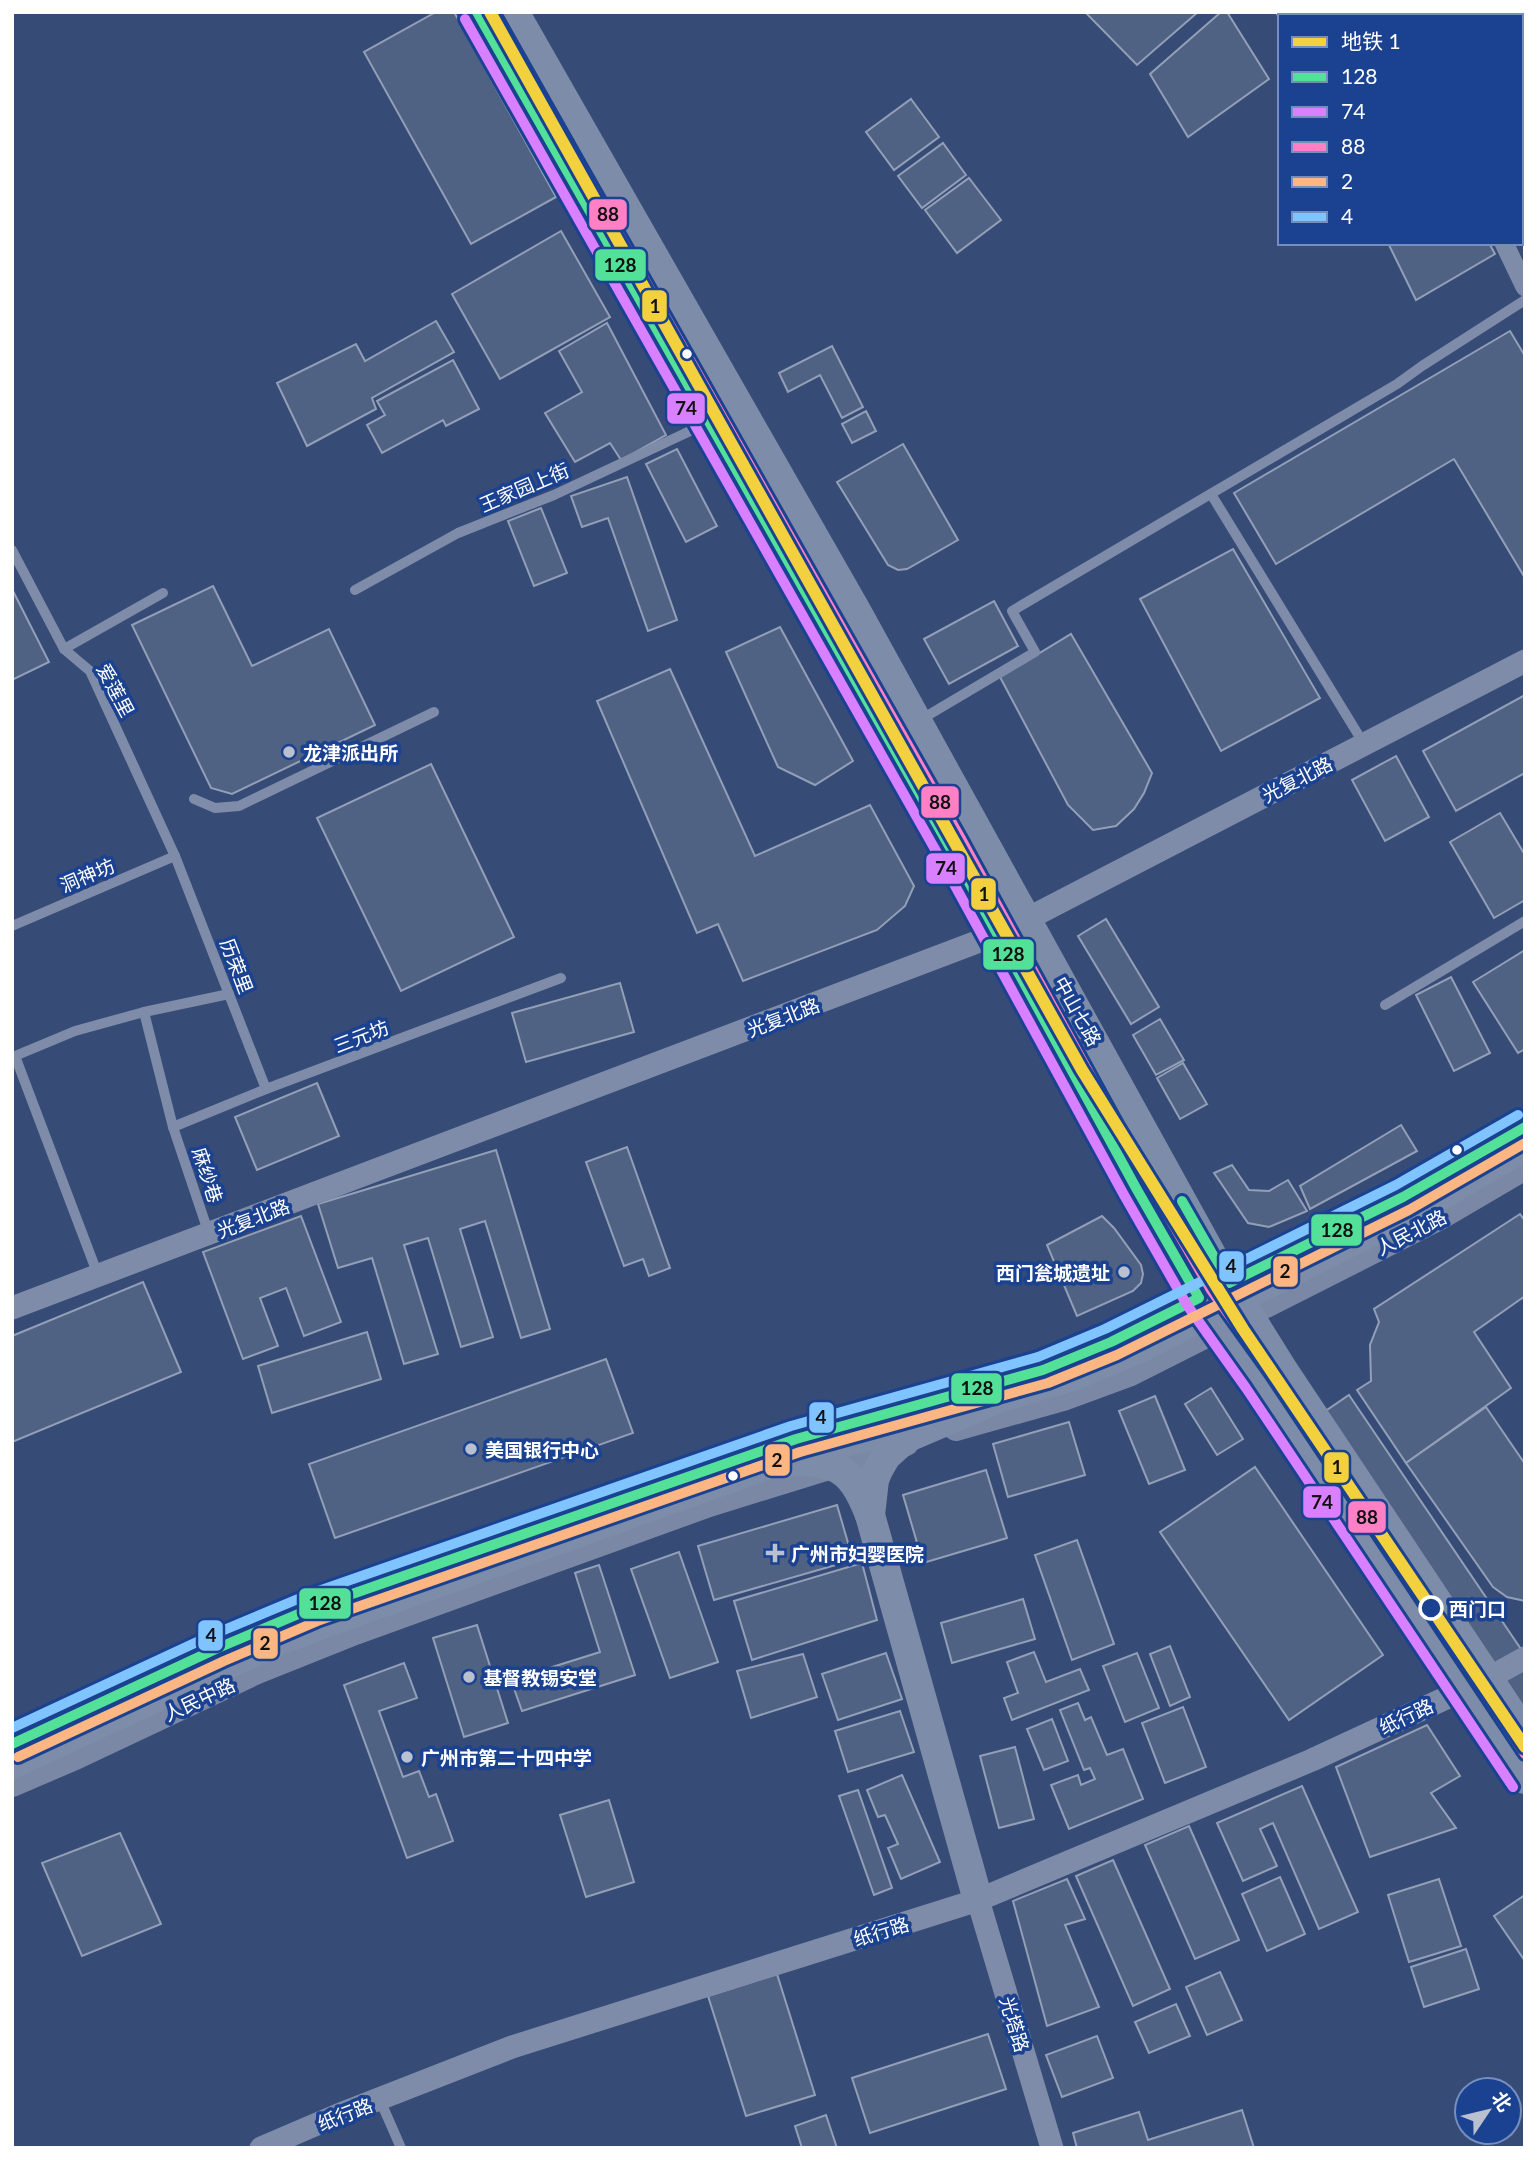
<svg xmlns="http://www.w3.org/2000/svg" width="1537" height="2160" viewBox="0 0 1537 2160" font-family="Lato,'Noto Sans SC',sans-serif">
<rect width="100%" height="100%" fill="#364b76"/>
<polygon fill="#2f58a7" points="1481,12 1525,12 1525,41 1521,43 1521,16 1482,16"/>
<g fill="#506284" stroke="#929fb7" stroke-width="2">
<polygon points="436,12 454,12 556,197 471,244 364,52"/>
<polygon points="1085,12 1198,12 1137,65"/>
<polygon points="1221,12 1227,12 1269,79 1188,137 1150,74"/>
<polygon points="1276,12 1375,12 1377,16 1280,16 1280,19"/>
<polygon points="911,99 939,137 894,170 866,132"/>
<polygon points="943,143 966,175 922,208 898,176"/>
<polygon points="1521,150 1525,156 1525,214 1521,209"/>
<polygon points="969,178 1001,220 957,253 925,210"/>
<polygon points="561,231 610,317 500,379 452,294"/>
<polygon points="1388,243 1489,243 1495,254 1416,300"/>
<polygon points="436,321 454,352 372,398 376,409 307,446 277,383 356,344 365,361"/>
<polygon points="607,323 666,435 621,460 610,443 575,462 545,413 582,392 559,351"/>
<polygon points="1510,331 1525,356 1525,578 1454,459 1276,564 1234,493"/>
<polygon points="832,346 863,407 842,418 820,375 788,392 779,373"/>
<polygon points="453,360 479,409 446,426 443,420 382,453 367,425 385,415 377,401"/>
<polygon points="866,411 876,431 852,443 842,424"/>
<polygon points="903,444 958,540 907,569 898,570 888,565 837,482"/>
<polygon points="677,449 717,526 686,542 646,464"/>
<polygon points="627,477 677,620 648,631 608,518 582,527 571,496"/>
<polygon points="541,508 567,573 534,586 508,521"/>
<polygon points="1233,549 1320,698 1221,751 1140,599"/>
<polygon points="213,586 252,666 329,629 375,725 232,794 211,788 132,625"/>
<polygon points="12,589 49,662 12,680"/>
<polygon points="994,601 1018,646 949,684 924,639"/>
<polygon points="780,627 853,761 815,785 778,767 726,652"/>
<polygon points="1071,634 1152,773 1144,793 1134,809 1116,826 1093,830 1068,805 1000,677"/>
<polygon points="670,669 755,856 870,805 914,886 905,906 877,930 743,981 718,924 697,933 597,701"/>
<polygon points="1525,695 1525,773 1456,811 1423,751"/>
<polygon points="1396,756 1429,817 1385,841 1352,780"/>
<polygon points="431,764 514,937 401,991 317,818"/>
<polygon points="1500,813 1525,855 1525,900 1494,918 1450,842"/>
<polygon points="1106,919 1159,1007 1131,1024 1078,936"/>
<polygon points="1525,950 1525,1049 1518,1053 1473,982"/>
<polygon points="1451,977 1490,1053 1454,1071 1416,995"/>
<polygon points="620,983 634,1032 526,1062 512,1013"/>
<polygon points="1160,1019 1184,1060 1156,1075 1133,1035"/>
<polygon points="1183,1063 1207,1104 1180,1119 1157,1078"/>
<polygon points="317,1083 339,1136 257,1170 235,1117"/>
<polygon points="1401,1125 1417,1151 1310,1209 1300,1186"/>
<polygon points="627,1147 670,1268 649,1276 643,1259 624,1266 586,1162"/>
<polygon points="496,1150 550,1329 521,1338 485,1221 460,1229 493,1337 461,1347 428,1238 404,1245 438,1354 404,1364 372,1258 338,1268 318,1204"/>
<polygon points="1232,1165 1249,1190 1269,1191 1288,1180 1307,1211 1269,1227 1248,1223 1214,1173"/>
<polygon points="1520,1214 1525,1221 1525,1296 1474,1332 1511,1388 1406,1463 1357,1390 1371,1381 1370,1345 1379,1322 1374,1309"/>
<polygon points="301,1216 341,1322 304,1336 286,1288 260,1298 278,1346 243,1359 203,1252"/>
<polygon points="1102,1216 1114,1228 1141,1265 1143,1274 1141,1283 1133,1291 1077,1316 1047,1245"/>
<polygon points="143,1282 181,1372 12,1442 12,1336"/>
<polygon points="367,1332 381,1379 272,1413 258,1366"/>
<polygon points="606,1359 633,1433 335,1538 309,1464"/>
<polygon points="1211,1388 1243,1439 1217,1455 1185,1404"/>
<polygon points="1349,1395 1525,1655 1525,1757 1302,1427"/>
<polygon points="1155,1396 1185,1470 1149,1484 1119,1411"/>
<polygon points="1486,1407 1525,1464 1525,1601 1507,1597 1493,1587 1406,1463"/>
<polygon points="1069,1422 1085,1475 1008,1497 993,1444"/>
<polygon points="1255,1467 1383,1655 1289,1720 1160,1532"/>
<polygon points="986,1470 1007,1538 923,1563 903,1495"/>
<polygon points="837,1505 853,1560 714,1600 698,1546"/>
<polygon points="1077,1540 1114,1644 1072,1660 1035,1555"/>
<polygon points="679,1552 718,1662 670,1678 631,1569"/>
<polygon points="862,1563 877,1620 752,1660 734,1601"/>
<polygon points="599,1565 635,1675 522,1711 511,1680 600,1652 575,1573"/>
<polygon points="1023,1599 1035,1639 952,1663 941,1623"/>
<polygon points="477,1625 508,1723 464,1737 433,1638"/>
<polygon points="1170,1646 1190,1697 1170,1706 1150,1654"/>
<polygon points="1034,1652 1046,1682 1080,1669 1089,1690 1012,1720 1004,1698 1018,1693 1007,1662"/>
<polygon points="886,1653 902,1699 838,1720 822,1674"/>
<polygon points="1137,1653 1159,1708 1125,1722 1103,1666"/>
<polygon points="803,1654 817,1697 751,1718 737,1671"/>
<polygon points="404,1663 417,1698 379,1711 403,1777 419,1771 429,1797 436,1794 453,1841 407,1858 344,1685"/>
<polygon points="1078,1703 1085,1720 1091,1717 1107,1755 1123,1749 1143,1799 1069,1829 1051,1785 1078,1775 1081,1785 1095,1779 1090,1768 1084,1770 1060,1710"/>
<polygon points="1183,1707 1206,1767 1165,1783 1142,1723"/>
<polygon points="900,1711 914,1752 848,1772 835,1731"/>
<polygon points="1052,1719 1068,1761 1044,1770 1027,1729"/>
<polygon points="1427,1725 1460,1776 1431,1793 1456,1828 1370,1857 1336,1767"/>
<polygon points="1015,1747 1034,1819 999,1828 980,1756"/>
<polygon points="902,1775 940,1862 901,1879 888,1848 898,1844 885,1815 878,1817 867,1790"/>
<polygon points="1302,1786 1358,1912 1319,1929 1273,1823 1260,1829 1277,1866 1243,1881 1217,1823"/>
<polygon points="858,1790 892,1888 874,1895 839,1796"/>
<polygon points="609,1800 634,1882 586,1897 560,1815"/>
<polygon points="1189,1826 1239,1940 1195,1959 1145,1845"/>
<polygon points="120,1833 161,1924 82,1956 42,1863"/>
<polygon points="1113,1860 1170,1989 1133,2006 1076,1876"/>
<polygon points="1280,1877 1305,1934 1267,1951 1242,1894"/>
<polygon points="1067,1879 1085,1919 1065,1925 1099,2007 1047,2026 1013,1901"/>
<polygon points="1439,1879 1461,1946 1409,1962 1388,1895"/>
<polygon points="1525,1895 1525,1961 1494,1916"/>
<polygon points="1466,1949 1479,1989 1424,2007 1411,1967"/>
<polygon points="1220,1972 1242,2020 1207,2035 1186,1987"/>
<polygon points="777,1974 815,2095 746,2116 708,1996"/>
<polygon points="1176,2004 1190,2036 1149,2053 1135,2022"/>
<polygon points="988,2034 1006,2089 870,2133 852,2078"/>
<polygon points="1097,2036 1113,2078 1062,2097 1046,2055"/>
<polygon points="1242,2110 1254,2148 1077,2148 1073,2133 1139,2112 1148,2140"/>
<polygon points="826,2115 837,2148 802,2148 795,2126"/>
</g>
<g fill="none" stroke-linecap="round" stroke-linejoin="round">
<g stroke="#7e8ca9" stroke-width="10">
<polyline points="1521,93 1525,92"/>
<polyline points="1211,494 1364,744"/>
<polyline points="12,550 64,649 90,671 175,856 266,1089"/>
<polyline points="355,590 458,533 554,495 705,424"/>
<polyline points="64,649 163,593"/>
<polyline points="920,720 1035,652 1012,611 1397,384 1422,366 1525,300"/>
<polyline points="194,799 215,808 239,806 434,712"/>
<polyline points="12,926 175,856"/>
<polyline points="1385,1005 1525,921"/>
<polyline points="173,1127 266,1089 561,978"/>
<polyline points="209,1234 173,1127 144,1012 229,994"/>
<polyline points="98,1275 15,1056 75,1031 144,1012"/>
<polyline points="380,2100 401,2148"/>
</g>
<g stroke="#7e8ca9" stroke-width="19">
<polyline points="1394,12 1396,16"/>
<polyline points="1504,243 1525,287"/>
</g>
<g stroke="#7e8ca9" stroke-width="23">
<polyline points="12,1308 998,934 1525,661"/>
<polyline points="978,1900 1052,2148"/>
<polyline points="261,2148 338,2115 512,2047 978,1900 1312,1760 1487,1679 1525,1658"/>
</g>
<g stroke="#7a87a5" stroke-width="26">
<polyline points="956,1428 1063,1398 1131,1373 1438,1218 1525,1167"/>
<polyline points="12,1744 218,1648 315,1607 796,1439 1043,1370 1111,1342 1403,1197 1525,1127"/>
<polyline points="12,1784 75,1757 255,1672 355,1632 709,1504 906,1443"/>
</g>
<g stroke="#7d8ca8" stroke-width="30">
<polyline points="477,12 948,844 1136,1188 1199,1298 1258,1380 1463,1689 1525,1779"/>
<polyline points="514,12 855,609 1212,1256 1281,1367 1525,1734"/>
<polyline points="870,1515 978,1900"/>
<polyline points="12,1764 280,1640 339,1618 778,1461 934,1417"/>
</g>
<g stroke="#7d8ca8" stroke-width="30">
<path d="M 778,1461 C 832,1461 849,1461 870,1515"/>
<polyline points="870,1515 874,1480 878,1470 886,1456 906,1438 1002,1397 1073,1376 1136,1350 1428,1203 1525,1146"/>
</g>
<defs>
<g id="bus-1">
<polyline points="1182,1201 1229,1283 1403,1197 1525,1127"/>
<polyline points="12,1744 218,1648 315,1607 796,1439 1043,1370 1111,1342 1199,1298 1136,1188 948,844 477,12"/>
</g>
<polyline id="bus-2" points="465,19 936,851 1124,1195 1187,1305 1246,1388 1513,1787"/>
<polyline id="bus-3" points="493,12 960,837 1148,1181 1211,1290 1270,1372 1525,1754"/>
<polyline id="bus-4" points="18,1757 224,1661 320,1620 800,1452 1048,1383 1117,1355 1409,1210 1525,1143"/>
<polyline id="bus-5" points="12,1728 212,1635 310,1594 791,1426 1038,1357 1105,1329 1396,1185 1518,1115"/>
</defs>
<use href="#bus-1" stroke="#1b4291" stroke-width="16"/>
<use href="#bus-2" stroke="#1b4291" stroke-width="16"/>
<use href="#bus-3" stroke="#1b4291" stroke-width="16"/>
<use href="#bus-4" stroke="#1b4291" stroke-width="16"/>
<use href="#bus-5" stroke="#1b4291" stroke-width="16"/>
<use href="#bus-1" stroke="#53e098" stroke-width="10"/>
<use href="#bus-2" stroke="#d880ff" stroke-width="10"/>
<use href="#bus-3" stroke="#ff80c5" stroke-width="10"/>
<use href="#bus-4" stroke="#fbb684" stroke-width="10"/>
<use href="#bus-5" stroke="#80c4ff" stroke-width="10"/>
<defs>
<polyline id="metro-1" points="490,12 1082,1070 1243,1329 1525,1747"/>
</defs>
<use href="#metro-1" stroke="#1b4291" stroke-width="18"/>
<use href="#metro-1" stroke="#f3d03e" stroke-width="12"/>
</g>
<g fill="#fff" stroke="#1b4291" stroke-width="2.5">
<circle cx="687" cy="354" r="6"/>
<circle cx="1457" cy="1150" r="6"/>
<circle cx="733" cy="1476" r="6"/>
</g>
<g fill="#b9c0cf" stroke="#1b4291" stroke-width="2.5">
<circle cx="289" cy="752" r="7"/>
<circle cx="1124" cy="1272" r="7"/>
<circle cx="471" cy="1449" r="7"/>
<path d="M771.5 1542.5h7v7h7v7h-7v7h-7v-7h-7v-7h7z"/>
<circle cx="469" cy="1677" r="7"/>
<circle cx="407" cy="1757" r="7"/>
</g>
<circle fill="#1b4291" stroke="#fff" stroke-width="3.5" cx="1431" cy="1608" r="11"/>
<g text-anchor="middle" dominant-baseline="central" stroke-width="7" stroke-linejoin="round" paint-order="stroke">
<g font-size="19" fill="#fff" stroke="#1b4291">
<text transform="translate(524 487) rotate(-23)">王家园上街</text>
<text transform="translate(116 690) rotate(62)">爱莲里</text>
<text transform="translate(1297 779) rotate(-27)">光复北路</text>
<text transform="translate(87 875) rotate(-23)">洞神坊</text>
<text transform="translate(237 966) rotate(69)">历荣里</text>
<text transform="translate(1078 1011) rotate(61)">中山七路</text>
<text transform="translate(783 1017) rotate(-21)">光复北路</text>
<text transform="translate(361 1036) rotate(-21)">三元坊</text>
<text transform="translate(208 1175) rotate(72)">麻纱巷</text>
<text transform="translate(253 1218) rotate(-21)">光复北路</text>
<text transform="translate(1411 1232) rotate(-27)">人民北路</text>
<text transform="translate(199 1699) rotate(-25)">人民中路</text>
<text transform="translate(1406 1716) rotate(-25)">纸行路</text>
<text transform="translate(881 1931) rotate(-17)">纸行路</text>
<text transform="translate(1015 2024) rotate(73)">光塔路</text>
<text transform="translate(345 2114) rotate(-21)">纸行路</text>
</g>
<g font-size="19" font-weight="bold" fill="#fff" stroke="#1b4291" text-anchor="start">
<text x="303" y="752">龙津派出所</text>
<text x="1110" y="1272" text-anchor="end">西门瓮城遗址</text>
<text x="485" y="1449">美国银行中心</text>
<text x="791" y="1553">广州市妇婴医院</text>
<text x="483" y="1677">基督教锡安堂</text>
<text x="421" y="1757">广州市第二十四中学</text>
</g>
<g font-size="19" font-weight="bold" fill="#fff" stroke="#1b4291" text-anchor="start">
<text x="1449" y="1608">西门口</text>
</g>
</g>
<g stroke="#1b4291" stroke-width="2.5">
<rect x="588" y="198" width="40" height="33" rx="7" fill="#ff80c5"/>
<rect x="594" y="248" width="53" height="34" rx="7" fill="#53e098"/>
<rect x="641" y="289" width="27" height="34" rx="7" fill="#f3d03e"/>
<rect x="666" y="392" width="40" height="33" rx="7" fill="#d880ff"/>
<rect x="920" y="785" width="40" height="34" rx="7" fill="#ff80c5"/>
<rect x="925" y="852" width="41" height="33" rx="7" fill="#d880ff"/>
<rect x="970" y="877" width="27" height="34" rx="7" fill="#f3d03e"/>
<rect x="982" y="938" width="53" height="33" rx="7" fill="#53e098"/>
<rect x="1310" y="1213" width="53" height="34" rx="7" fill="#53e098"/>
<rect x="1218" y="1250" width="27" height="33" rx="7" fill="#80c4ff"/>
<rect x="1272" y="1255" width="27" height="33" rx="7" fill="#fbb684"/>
<rect x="950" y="1372" width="53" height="33" rx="7" fill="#53e098"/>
<rect x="808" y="1401" width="27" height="33" rx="7" fill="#80c4ff"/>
<rect x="764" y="1443" width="27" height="34" rx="7" fill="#fbb684"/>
<rect x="1323" y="1451" width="27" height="33" rx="7" fill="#f3d03e"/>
<rect x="1302" y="1485" width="40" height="34" rx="7" fill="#d880ff"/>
<rect x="1347" y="1500" width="40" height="34" rx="7" fill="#ff80c5"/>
<rect x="298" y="1587" width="54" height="33" rx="7" fill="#53e098"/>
<rect x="197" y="1619" width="27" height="33" rx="7" fill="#80c4ff"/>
<rect x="252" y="1627" width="27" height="33" rx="7" fill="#fbb684"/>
</g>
<g font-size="19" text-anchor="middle" font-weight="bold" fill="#111">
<text x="608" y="221">88</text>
<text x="620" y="272">128</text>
<text x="655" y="313">1</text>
<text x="686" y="415">74</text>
<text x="940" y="809">88</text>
<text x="946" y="875">74</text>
<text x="984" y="901">1</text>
<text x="1008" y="961">128</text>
<text x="1337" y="1237">128</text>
<text x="1231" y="1273">4</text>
<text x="1285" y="1278">2</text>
<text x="977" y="1395">128</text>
<text x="821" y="1424">4</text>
<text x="777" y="1467">2</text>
<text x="1337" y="1474">1</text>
<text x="1322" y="1509">74</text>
<text x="1367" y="1524">88</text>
<text x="325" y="1610">128</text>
<text x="211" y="1642">4</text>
<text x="265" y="1650">2</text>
</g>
<rect width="1537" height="2160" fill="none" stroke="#ffffff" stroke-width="28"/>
<rect x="1278" y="14" width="245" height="231" fill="#1b4291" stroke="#768ebd" stroke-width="2"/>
<rect x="1292" y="37" width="35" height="10" fill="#f3d03e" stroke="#768ebd" stroke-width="2"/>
<text x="1341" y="49" font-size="21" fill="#ffffff">地铁 1</text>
<rect x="1292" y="72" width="35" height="10" fill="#53e098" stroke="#768ebd" stroke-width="2"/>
<text x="1341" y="84" font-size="21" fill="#ffffff">128</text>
<rect x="1292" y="107" width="35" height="10" fill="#d880ff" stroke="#768ebd" stroke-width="2"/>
<text x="1341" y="119" font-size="21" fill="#ffffff">74</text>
<rect x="1292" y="142" width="35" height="10" fill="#ff80c5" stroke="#768ebd" stroke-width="2"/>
<text x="1341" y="154" font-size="21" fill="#ffffff">88</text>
<rect x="1292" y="177" width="35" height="10" fill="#fbb684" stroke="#768ebd" stroke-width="2"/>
<text x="1341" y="189" font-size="21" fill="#ffffff">2</text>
<rect x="1292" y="212" width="35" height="10" fill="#80c4ff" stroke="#768ebd" stroke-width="2"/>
<text x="1341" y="224" font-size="21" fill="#ffffff">4</text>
<g transform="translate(1488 2111) rotate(55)"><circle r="33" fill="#1b4291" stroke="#768ebd" stroke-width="2"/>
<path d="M0-5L12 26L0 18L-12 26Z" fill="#b9c0cf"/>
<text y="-10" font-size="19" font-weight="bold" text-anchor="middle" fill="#ffffff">北</text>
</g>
</svg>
